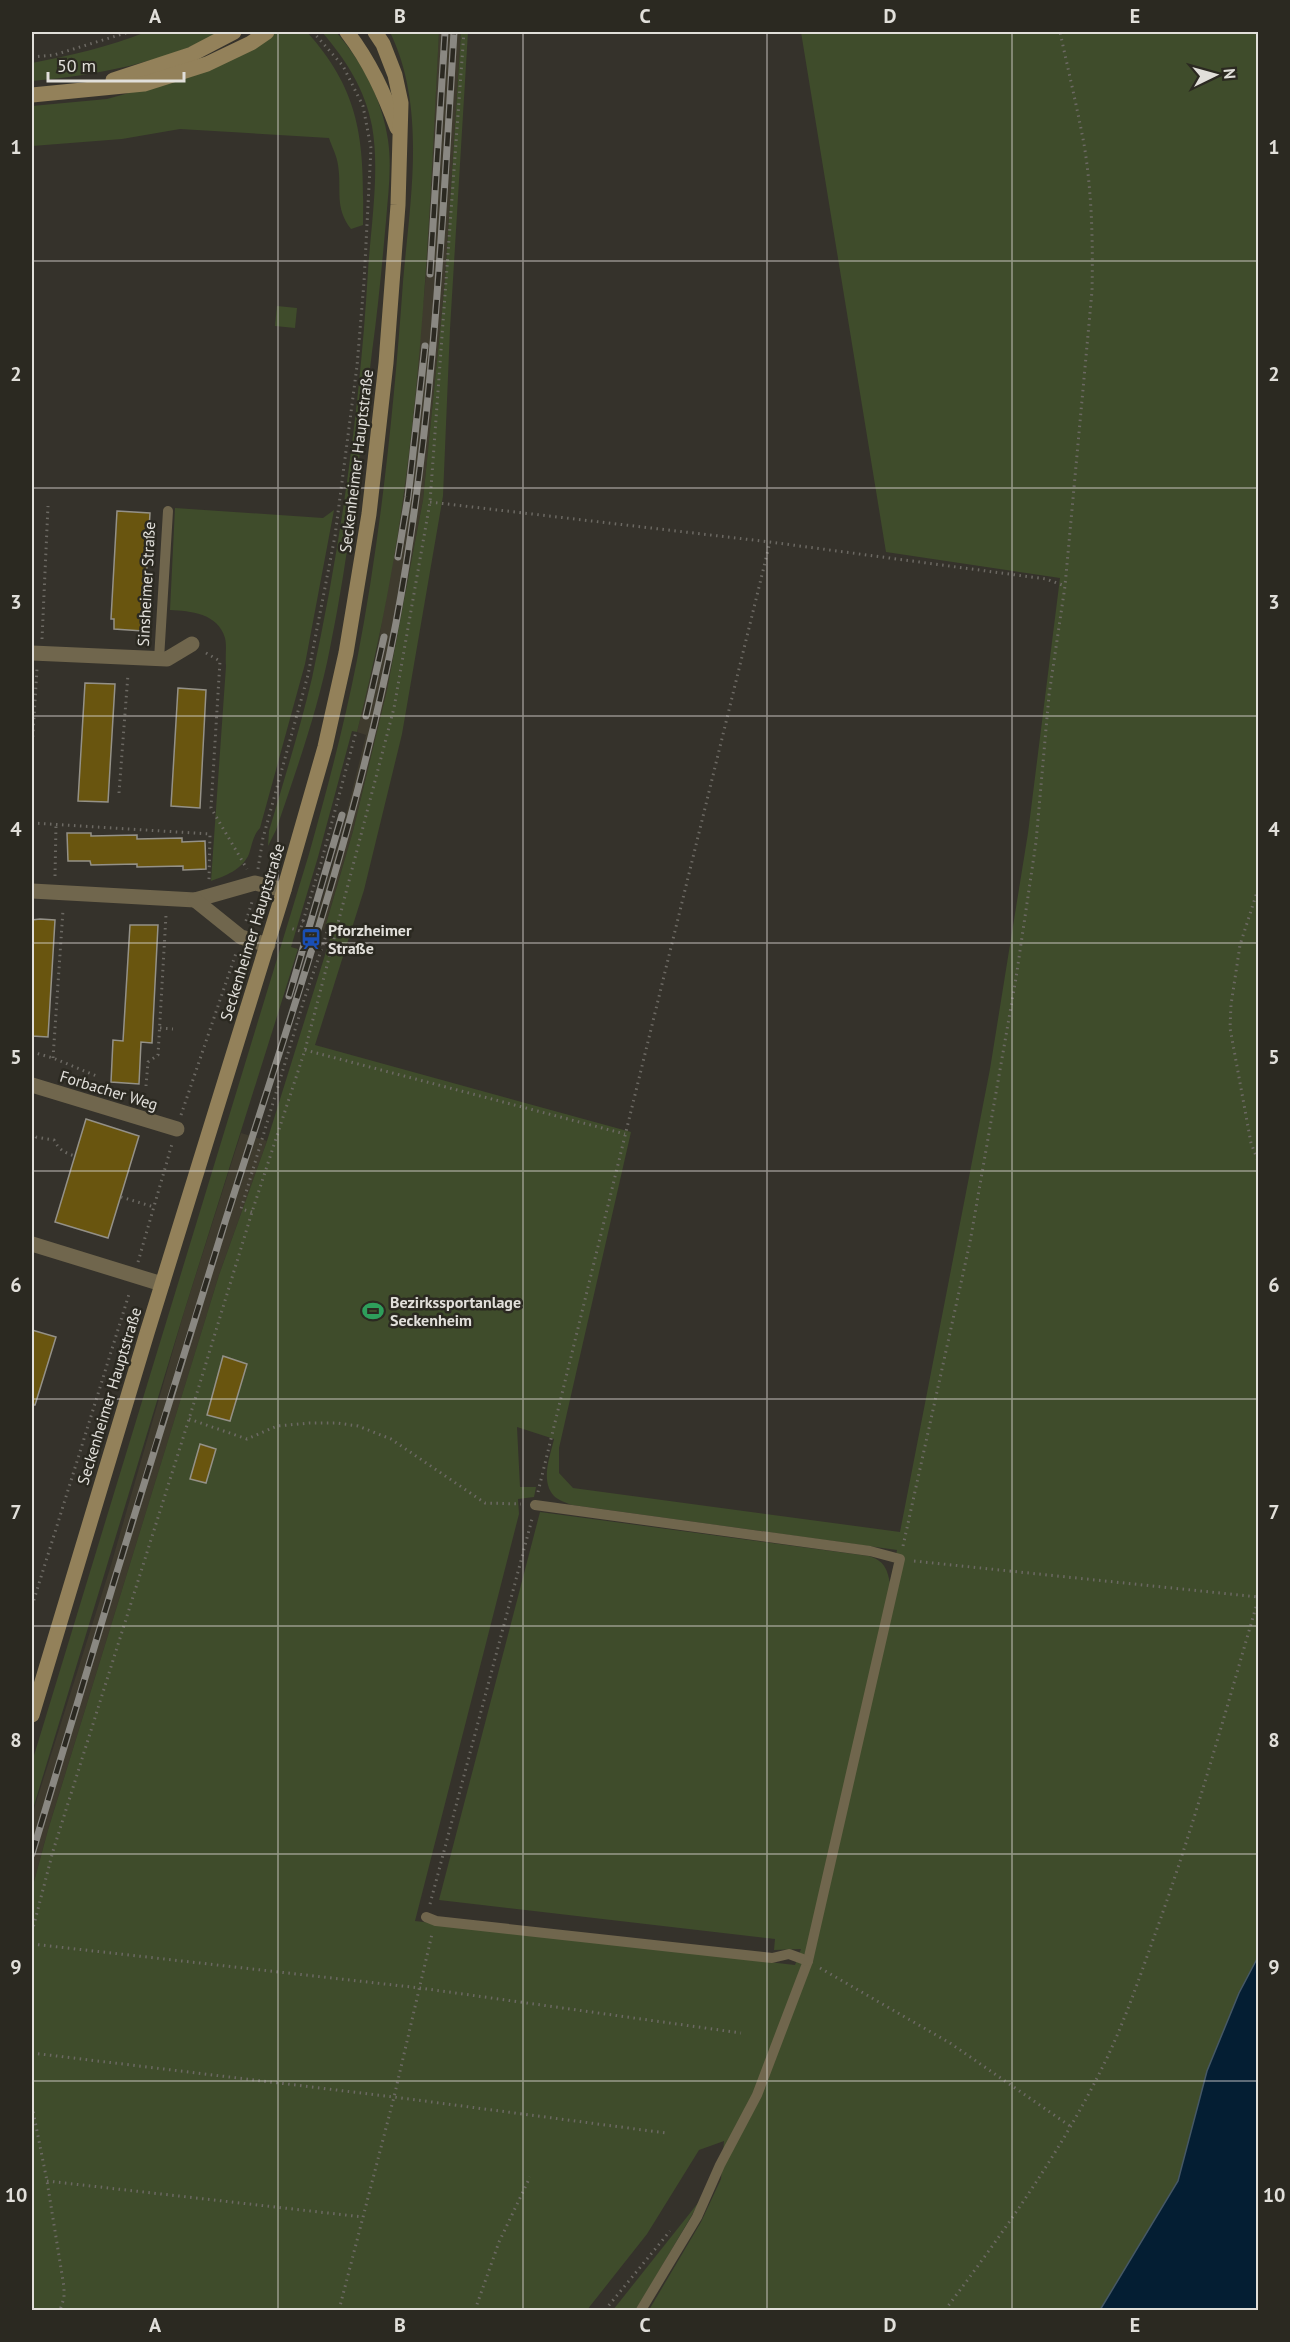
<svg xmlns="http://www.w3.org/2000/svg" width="1290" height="2342" viewBox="0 0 1290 2342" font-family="'PT Sans',sans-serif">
<rect width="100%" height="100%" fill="#35322b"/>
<g fill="#3f3b2e">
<polygon points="439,32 461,32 445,281 423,500 387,690 353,831 324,930 314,927 342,832 366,735 357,732 377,650 404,493 425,285"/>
<polygon points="241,1133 267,1141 219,1275 192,1363 48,1830 32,1889 32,1815 111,1565 184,1312"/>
</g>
<g fill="#3f4c2b" fill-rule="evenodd">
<path d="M 146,32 L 222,32 C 163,63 97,75 32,81 L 32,63 C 71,55 109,47 146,32 Z"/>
<path d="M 277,32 L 307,32 C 363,94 364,145 363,225 L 351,229 C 334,207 342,190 338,165 C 337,156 332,147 329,138 L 180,129 L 122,139 L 32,146 L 32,106 L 107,99 L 172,81 L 257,44 Z"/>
<path d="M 322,32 L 336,32 C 363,63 382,99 388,140 C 392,167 388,195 386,221 C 382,265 378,309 372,352 C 360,451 350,551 330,648 C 318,710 296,771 276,830 L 268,846 L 269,831 C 284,780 300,729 312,678 C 341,545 360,407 368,271 C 371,225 380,171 372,126 C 365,89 346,60 322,32 Z"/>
<path d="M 390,32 L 439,32 C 431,185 425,339 404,492 C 393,573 377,653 357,732 L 352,731 L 318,857 L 291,947 L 298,949 L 284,994 L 184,1312 L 32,1812 L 32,1762 L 309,854 C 327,790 344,726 357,660 C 381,535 394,408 403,282 C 410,199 427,109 390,32 Z"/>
<path d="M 461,32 L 468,32 L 450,329 L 443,496 L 402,734 L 364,890 L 315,1045 L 631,1132 L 559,1448 L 559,1473 L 573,1488 L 900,1532 L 990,1069 L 1028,833 L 1060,578 L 886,552 L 801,32 L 1258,32 L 1258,1957 L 1239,1993 L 1207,2071 L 1178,2180 L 1100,2310 L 649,2310 L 701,2222 L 721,2179 L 724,2141 L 699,2150 L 647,2234 L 587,2310 L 32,2310 L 32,1889 L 48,1830 L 219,1275 L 267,1141 L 334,926 L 326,924 L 353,831 L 387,690 L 423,500 L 445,281 ZM 517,1427 L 554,1439 C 550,1457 540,1481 554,1496 C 558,1500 566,1503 572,1505 L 897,1550 L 890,1583 C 887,1568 884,1561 869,1556 L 540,1512 L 439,1900 L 775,1939 L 774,1950 L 801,1949 L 795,1965 L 415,1921 L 519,1514 L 518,1499 L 534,1497 L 536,1487 L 520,1487 Z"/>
<polygon points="277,306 297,308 295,328 275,326"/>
<path d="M 175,508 L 323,518 L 334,510 L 305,664 L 260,828 C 253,835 252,845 249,854 C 242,870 225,876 211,881 L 226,666 C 225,657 227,646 225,638 C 218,613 190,611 170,610 Z"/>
<polygon points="702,2198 636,2310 613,2310"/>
</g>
<polygon fill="#041e33" stroke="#465865" stroke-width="1.5" points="1258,1957 1258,2310 1100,2310 1178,2181 1207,2071 1239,1993"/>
<g fill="#69550f" stroke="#949188" stroke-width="1.5">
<polygon points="117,511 150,513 143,631 114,629 114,619 111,619"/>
<polygon points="85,683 115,684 108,802 78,801"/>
<polygon points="178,688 206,690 200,808 171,806"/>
<polygon points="67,833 91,833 91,836 137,835 137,839 182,838 182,842 205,841 206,869 183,870 183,866 137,867 137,864 91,865 90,861 68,861"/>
<polygon points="40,919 55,920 48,1037 32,1036 32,920"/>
<polygon points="130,925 158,925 152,1043 141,1042 139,1084 111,1082 113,1040 123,1041"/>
<polygon points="86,1119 139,1136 108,1238 55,1222"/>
<polygon points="32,1330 56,1337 35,1405 32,1405"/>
<polygon points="223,1356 247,1364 230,1421 207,1415"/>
<polygon points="200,1444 216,1449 206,1483 190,1479"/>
</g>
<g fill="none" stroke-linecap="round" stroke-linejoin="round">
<g stroke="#6c6963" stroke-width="3" stroke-dasharray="1.5 4.5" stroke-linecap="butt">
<polyline points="32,57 54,55 129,32"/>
<polyline points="430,502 770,542 1046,579 1065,586"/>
<polyline points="42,639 48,506"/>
<polyline points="206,653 220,661 211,808 247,869"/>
<polyline points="32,749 37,669"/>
<polyline points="119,793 128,674"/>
<polyline points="32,823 210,834 209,880"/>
<polyline points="258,869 263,838 308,675 335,536 357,366 364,282 371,148 363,106 343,66 313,32"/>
<polyline points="55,876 56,825"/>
<polyline points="1258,889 1240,945 1231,1005 1230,1028 1251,1143 1258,1161"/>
<polyline points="246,921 252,902"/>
<polyline points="303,921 321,863 356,732"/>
<polyline points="323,945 328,928 338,931"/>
<polyline points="160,1028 173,1029"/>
<polyline points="305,1050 625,1134"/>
<polyline points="32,1052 53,1058 99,1077"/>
<polyline points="53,1058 63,910"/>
<polyline points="146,1086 148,1062 158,1055 166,915"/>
<polyline points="181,1115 236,953"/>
<path d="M 32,1132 L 36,1137 L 54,1140 C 59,1150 65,1153 75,1156"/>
<polyline points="121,1197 154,1207"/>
<polyline points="252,1212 241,1209 304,1000 323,945 303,921 300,931 290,928"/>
<polyline points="138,1262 172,1144"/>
<polyline points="189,1419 247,1439 277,1426 310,1423 337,1423 358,1426 391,1439 485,1503 521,1504"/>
<polyline points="538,1492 770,542"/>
<path d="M 903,1546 L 970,1242 L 1016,978 L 1036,842 L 1049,695 L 1065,586 L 1092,291 C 1093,242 1092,193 1084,144 C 1077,107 1068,69 1060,32"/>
<polyline points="914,1561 1258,1597"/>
<polyline points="32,1606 130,1291"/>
<polyline points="430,1904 532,1519"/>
<polyline points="32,1932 53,1851 189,1419 252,1212 305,1050 394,708 430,502 464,32"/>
<polyline points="32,1944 420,1988 741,2033"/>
<polyline points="820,1968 950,2043 1070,2126"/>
<polyline points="32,2053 394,2097 666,2133"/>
<polyline points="32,2106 47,2181 64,2287 64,2298 60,2310"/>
<polyline points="47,2181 363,2217"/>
<polyline points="339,2310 394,2097 432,1934"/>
<polyline points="475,2310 499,2242 530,2177"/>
<polyline points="605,2310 670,2231"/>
<path d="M 945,2310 C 1004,2232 1063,2149 1106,2060 C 1125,2020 1139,1979 1154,1937 C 1194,1827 1225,1713 1258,1600"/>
</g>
<g stroke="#70664d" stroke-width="10">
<polyline points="159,659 168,511"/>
<polyline points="535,1505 870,1551 900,1559 808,1961 757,2095 720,2165 697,2217 641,2310"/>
<polyline points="426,1917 436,1921 772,1958 789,1954 808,1961"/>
</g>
<g stroke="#70664d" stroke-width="15">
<polyline points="32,653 167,659 192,644"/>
<polyline points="32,891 195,900 255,883 284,890"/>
<polyline points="195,900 241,937 268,945"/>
<polyline points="32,1085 177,1129"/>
<polyline points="32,1244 162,1284"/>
</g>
<g stroke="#93815a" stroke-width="15">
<path d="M 347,32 C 370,62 384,93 397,128"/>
<polyline points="113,80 192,54 234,32"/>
<polyline points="32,95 144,84 207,64 251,43 267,32"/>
<polyline points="32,1715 147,1333 284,890 325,747 346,653 369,514 386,363 398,205 401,103 395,75 383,44 375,32"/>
</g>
<defs>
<g id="rail">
<polyline points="430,274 445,32"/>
<polyline points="398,557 408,497 425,346"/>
<polyline points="366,716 384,637"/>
<polyline points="289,996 342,815"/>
<path d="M 32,1854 C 95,1643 159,1432 225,1222 C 288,1024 357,827 396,623 C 433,427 442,230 454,32"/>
</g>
</defs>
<use href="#rail" stroke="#8a8882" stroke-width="7"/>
<use href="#rail" stroke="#2b2921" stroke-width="4.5" stroke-dasharray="14" stroke-linecap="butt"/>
</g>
<path fill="none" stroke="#e1dfda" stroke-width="1.5" stroke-opacity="0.55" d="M 278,32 L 278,2310M 523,32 L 523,2310M 767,32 L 767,2310M 1012,32 L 1012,2310M 32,261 L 1258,261M 32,488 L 1258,488M 32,716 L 1258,716M 32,943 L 1258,943M 32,1171 L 1258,1171M 32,1399 L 1258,1399M 32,1626 L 1258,1626M 32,1854 L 1258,1854M 32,2081 L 1258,2081"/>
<defs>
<symbol id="station-bare" viewBox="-9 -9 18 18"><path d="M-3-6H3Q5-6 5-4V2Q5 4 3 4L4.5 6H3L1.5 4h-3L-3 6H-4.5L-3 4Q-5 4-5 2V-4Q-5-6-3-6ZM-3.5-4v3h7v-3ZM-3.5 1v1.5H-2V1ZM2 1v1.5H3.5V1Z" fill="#1a4fb4" stroke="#2b2921" stroke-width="2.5" paint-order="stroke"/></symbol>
<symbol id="stadium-bare" viewBox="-9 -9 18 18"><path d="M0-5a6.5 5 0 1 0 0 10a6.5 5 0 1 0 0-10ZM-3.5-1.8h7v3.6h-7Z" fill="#2e9e5b" stroke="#2b2921" stroke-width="2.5" paint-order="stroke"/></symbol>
</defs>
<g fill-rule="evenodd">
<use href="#station-bare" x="296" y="924" width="30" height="30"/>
<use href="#stadium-bare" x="358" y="1296" width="30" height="30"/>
</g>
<g text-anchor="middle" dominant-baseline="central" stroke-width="5" stroke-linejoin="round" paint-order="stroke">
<g font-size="16" fill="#e1dfda" stroke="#2b2921">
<text transform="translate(356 461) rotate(-83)">Seckenheimer Hauptstraße</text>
<text transform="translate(146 584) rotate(-87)">Sinsheimer Straße</text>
<text transform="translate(252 932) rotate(-73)">Seckenheimer Hauptstraße</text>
<text transform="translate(109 1090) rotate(17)">Forbacher Weg</text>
<text transform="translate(109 1396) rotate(-73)">Seckenheimer Hauptstraße</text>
</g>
<g font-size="16" font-weight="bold" fill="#e1dfda" stroke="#2b2921" text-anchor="start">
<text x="328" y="930">Pforzheimer<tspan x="328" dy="18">Straße</tspan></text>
<text x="390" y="1302">Bezirkssportanlage<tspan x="390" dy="18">Seckenheim</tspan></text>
</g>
</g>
<rect width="1290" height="2342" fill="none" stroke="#2b2921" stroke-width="66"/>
<g transform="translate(1215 75) rotate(85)" stroke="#2b2921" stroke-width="4.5" paint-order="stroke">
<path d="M0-4.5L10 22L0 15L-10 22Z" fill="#e1dfda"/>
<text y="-9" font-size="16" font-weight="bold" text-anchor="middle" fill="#e1dfda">N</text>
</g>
<path d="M48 72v9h136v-9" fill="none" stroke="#e1dfda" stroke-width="3"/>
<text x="57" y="72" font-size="18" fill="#e1dfda" stroke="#2b2921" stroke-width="4.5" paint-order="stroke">50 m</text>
<rect x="33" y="33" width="1224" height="2276" fill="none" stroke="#e1dfda" stroke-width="2"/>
<g font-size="20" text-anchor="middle" font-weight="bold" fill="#e1dfda">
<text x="155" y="23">A</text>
<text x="400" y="23">B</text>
<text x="645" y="23">C</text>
<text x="890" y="23">D</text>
<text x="1135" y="23">E</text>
<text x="16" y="154">1</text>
<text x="1274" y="154">1</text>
<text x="16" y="381">2</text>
<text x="1274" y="381">2</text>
<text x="16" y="609">3</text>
<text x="1274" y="609">3</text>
<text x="16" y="836">4</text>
<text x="1274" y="836">4</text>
<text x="16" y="1064">5</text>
<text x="1274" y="1064">5</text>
<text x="16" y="1292">6</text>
<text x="1274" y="1292">6</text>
<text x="16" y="1519">7</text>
<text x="1274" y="1519">7</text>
<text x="16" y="1747">8</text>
<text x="1274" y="1747">8</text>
<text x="16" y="1974">9</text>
<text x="1274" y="1974">9</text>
<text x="16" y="2202">10</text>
<text x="1274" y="2202">10</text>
<text x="155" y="2332">A</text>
<text x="400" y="2332">B</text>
<text x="645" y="2332">C</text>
<text x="890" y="2332">D</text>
<text x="1135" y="2332">E</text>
</g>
</svg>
